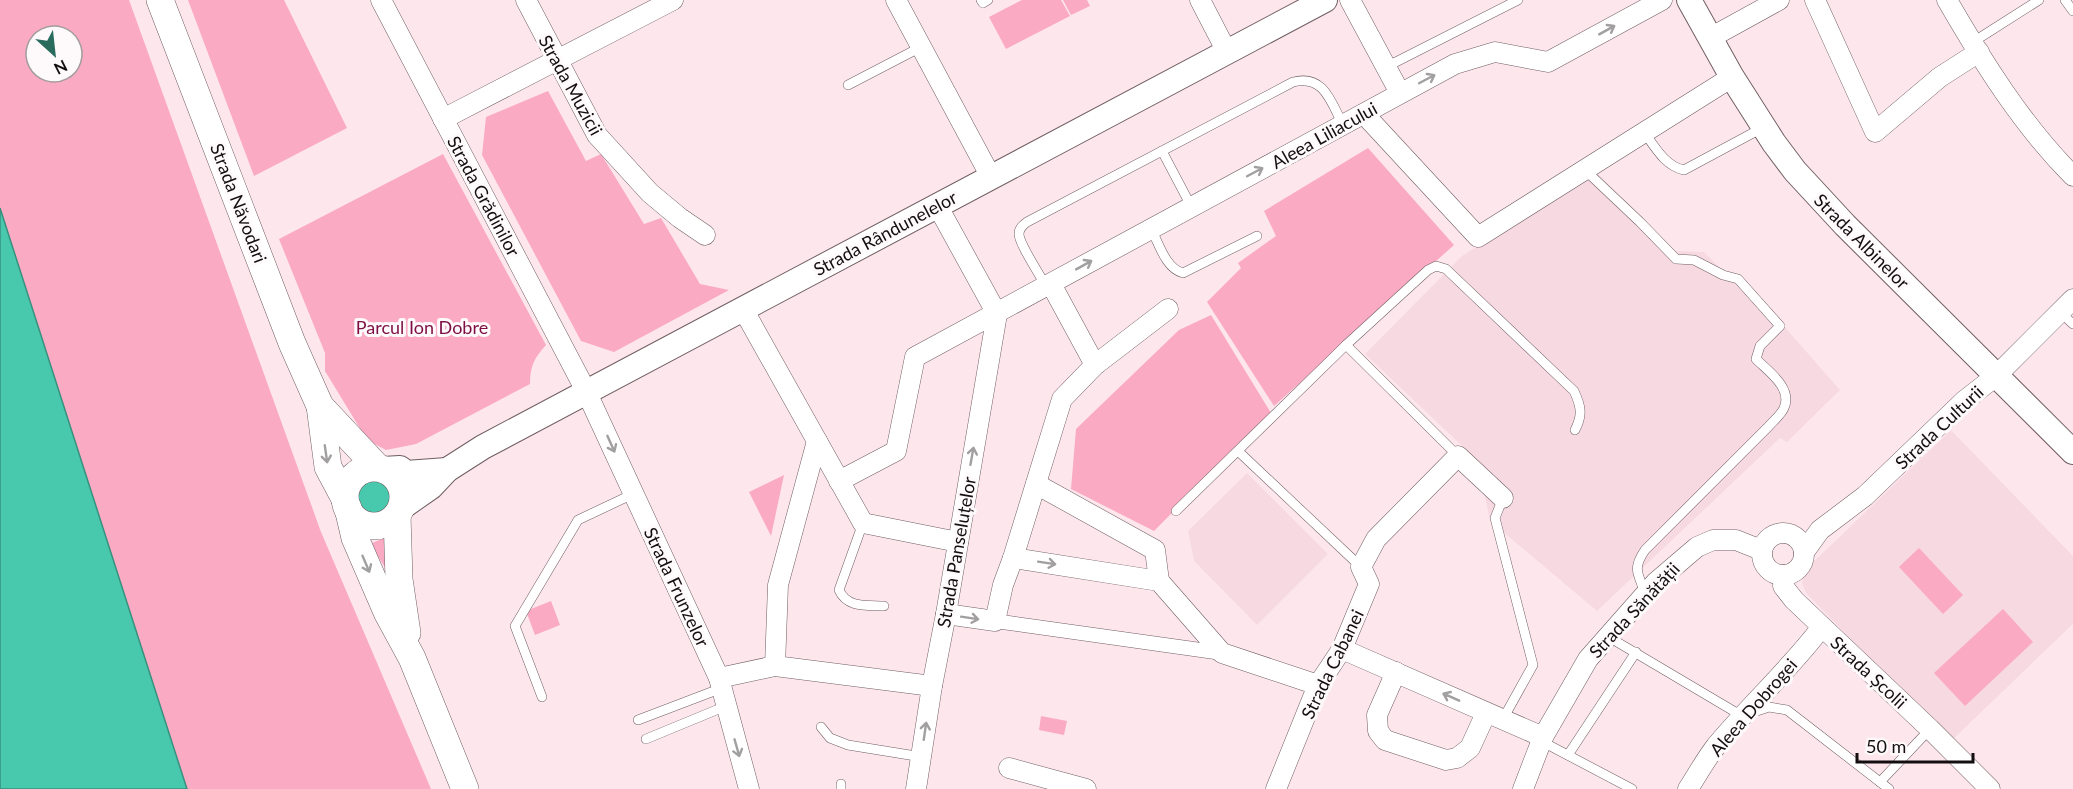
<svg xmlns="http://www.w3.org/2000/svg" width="2073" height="789" viewBox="0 0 2073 789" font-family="Lato,sans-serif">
<rect width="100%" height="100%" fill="#fde7ed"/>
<g fill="#f7d9e2">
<polygon points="1596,172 1674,251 1704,252 1728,276 1741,277 1840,390 1787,442 1780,438 1597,611 1490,521 1478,461 1365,354 1462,256"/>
<polygon points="1951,430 2073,556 2073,624 1950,742 1806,593 1802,583 1805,570"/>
<polygon points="1247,473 1328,554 1257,625 1194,561 1188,531"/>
</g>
<g fill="#fbaac3" fill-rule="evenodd">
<path d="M 0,0 L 129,0 L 321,532 L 431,789 L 187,789 L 0,208 ZM 36,36 L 72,36 L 72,72 L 36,72 Z"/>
<polygon points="188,0 284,0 347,128 254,176"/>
<polygon points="1022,0 1061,0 1070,16 1006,49 989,17"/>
<polygon points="1063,0 1087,0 1090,6 1071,15"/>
<polygon points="548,91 586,161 601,154 644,224 661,218 700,284 729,290 614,352 581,341 482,155 486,117"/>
<polygon points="1368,148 1454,245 1274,406 1207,302 1241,268 1238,263 1276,236 1264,211"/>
<path d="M 443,154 L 546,345 C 534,358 530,367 530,384 L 416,444 L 386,450 L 367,440 L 325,371 L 325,353 L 279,239 Z"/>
<polygon points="1211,315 1271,413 1154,531 1071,489 1076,429 1179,330"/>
<polygon points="784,475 771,536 749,492"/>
<path d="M 369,476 C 374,477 380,477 384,478 C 408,489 390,528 362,514 L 354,489 L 358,483 Z"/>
<polygon points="384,538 386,569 370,544"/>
<polygon points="1919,548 1963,595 1943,614 1899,567"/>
<polygon points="551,601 560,625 535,635 526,611"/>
<polygon points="2003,609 2033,642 1965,706 1934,673"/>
<polygon points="1041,716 1067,721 1064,735 1039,730"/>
</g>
<g fill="#48c8ad" stroke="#39907e" stroke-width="1.5">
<polygon points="0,208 187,789 0,789"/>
<circle cx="374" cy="497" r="16"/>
</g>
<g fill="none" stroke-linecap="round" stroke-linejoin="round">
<defs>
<g id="service">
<polyline points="981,0 983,3 988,0"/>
<polyline points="2065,0 2073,11"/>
<polyline points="1973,42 2039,0"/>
<polyline points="1386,67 1518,0"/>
<polyline points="848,85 921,47"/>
<path d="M 1644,132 C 1655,147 1665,166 1684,170 L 1764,127"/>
<polyline points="1162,151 1191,206"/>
<path d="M 1585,170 L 1640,222 L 1676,259 L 1694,260 L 1723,275 L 1738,279 L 1780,326 L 1760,346 L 1756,359 C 1768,371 1793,388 1784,408 C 1781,415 1773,421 1768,427 L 1645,550 C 1632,569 1638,573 1645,593"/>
<path d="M 1151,229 C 1159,243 1165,268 1183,273 L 1257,236"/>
<path d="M 1046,287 C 1041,276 1019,244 1019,234 C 1019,228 1023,225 1027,222 L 1293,82 C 1324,74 1331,102 1343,125"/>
<polyline points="2060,312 2073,324"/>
<polyline points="1346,345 1458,456"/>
<polyline points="1238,451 1361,567"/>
<polyline points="1503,498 1495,518 1533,665 1503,719"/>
<path d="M 1176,511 L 1346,345 L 1428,270 L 1436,266 L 1446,269 L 1574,391 C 1581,406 1583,415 1575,430"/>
<path d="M 863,523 L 839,590 C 847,608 866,605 884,606"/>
<polyline points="1607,636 1742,716 1769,707 1787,710 1889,789"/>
<polyline points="542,697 515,626 578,520 633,494"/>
<polyline points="638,720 722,688"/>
<polyline points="821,727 830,738 848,745 922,757"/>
<polyline points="646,739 726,706"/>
<polyline points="1541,741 1632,789"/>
<polyline points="1568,755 1636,652"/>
<polyline points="1880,782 1930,729"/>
<polyline points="841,789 841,784"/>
</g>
<polyline id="pedestrian" points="995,621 1222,653"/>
<g id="minor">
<polyline points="381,0 586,391 719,678 749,789"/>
<polyline points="526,0 597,135 650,193 680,218 705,235"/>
<polyline points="896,0 991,177"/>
<polyline points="1200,0 1227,52"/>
<polyline points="1350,0 1400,93"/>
<polyline points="1815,0 1875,132 1940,77 1979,52"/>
<path d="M 1947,0 C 1983,62 2022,125 2073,176"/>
<polyline points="1710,38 1779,0"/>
<polyline points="1364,114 1478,237 1732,77"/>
<polyline points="443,119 673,0"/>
<polyline points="937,205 997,314"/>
<polyline points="1051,284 1095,365"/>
<polyline points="743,309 863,523 958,542"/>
<polyline points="839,481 896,451 915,357 1455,64 1495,52 1548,62 1662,0"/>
<polyline points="1036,484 1155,550 1159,581"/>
<circle cx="1783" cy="554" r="21"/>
<polyline points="1804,552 1820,530 1865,496 1964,401 1996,376 2073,299"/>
<polyline points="1013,558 1062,399 1095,365 1168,309"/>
<polyline points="1784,575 1783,586 1794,600 1930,729 1990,789"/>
<polyline points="946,614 995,621 1003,585 1013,558 1159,581 1222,653 1318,685"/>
<polyline points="1342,649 1543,737"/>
<polyline points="775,666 778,585 817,441"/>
<polyline points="1396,672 1377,715 1378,731 1385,740 1446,760 1457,758 1470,748 1486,713"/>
<polyline points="719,678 775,666 932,686"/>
<polyline points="1009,768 1086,789"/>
<polyline points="916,789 932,686 946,614 997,314"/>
<polyline points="1276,789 1318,685 1342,649 1369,584 1361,567 1376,539 1458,456 1503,498"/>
<polyline points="1523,789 1543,737 1588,659 1656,582 1697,547 1713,540 1736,540 1761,550"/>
<path d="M 1688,789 C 1697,775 1706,759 1716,746 C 1750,705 1789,670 1821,628"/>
</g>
<g id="tertiary">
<polyline points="1689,0 1732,77 1774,143 1795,171 1845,225 2073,452"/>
<polyline points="383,469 400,468 406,473 447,470"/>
<polyline points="401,508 431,487 447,470 483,447 1325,0"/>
</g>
<g id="secondary">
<polyline points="160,0 292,343 320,406 328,467 345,499"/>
<polyline points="320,406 377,467"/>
<circle cx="374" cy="497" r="29"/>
<polyline points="348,508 355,538 387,612 412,658 465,789"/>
<polyline points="397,515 399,579 407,633"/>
</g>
</defs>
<use href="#service" stroke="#705e63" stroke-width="10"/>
<use href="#pedestrian" stroke="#705e63" stroke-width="15"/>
<use href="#minor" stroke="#705e63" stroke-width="21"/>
<use href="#tertiary" stroke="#705e63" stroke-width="26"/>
<use href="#secondary" stroke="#705e63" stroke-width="28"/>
<use href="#service" stroke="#fff" stroke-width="9"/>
<use href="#pedestrian" stroke="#fff" stroke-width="14"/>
<use href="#minor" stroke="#fff" stroke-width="20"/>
<use href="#tertiary" stroke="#fff" stroke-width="24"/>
<use href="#secondary" stroke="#fff" stroke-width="27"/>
</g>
<defs><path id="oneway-shaft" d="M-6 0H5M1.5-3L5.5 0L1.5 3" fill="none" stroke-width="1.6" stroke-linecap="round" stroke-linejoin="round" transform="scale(1.5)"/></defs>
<g stroke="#a19f9f">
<use href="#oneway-shaft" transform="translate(1607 30) rotate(-29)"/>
<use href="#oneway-shaft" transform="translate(1427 79) rotate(-28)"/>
<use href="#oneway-shaft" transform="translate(1255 172) rotate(-28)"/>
<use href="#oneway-shaft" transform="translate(1084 265) rotate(-29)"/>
<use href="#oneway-shaft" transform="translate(611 444) rotate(66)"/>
<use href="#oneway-shaft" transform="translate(326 454) rotate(82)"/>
<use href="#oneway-shaft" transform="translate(972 456) rotate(-80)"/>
<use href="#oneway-shaft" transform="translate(1047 563) rotate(9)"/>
<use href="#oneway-shaft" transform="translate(366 564) rotate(67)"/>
<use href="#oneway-shaft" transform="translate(970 618) rotate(9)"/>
<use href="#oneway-shaft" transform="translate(1451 697) rotate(-156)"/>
<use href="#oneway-shaft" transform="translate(925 731) rotate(-82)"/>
<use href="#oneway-shaft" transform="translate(737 748) rotate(74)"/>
</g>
<g text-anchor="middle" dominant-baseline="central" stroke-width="6" stroke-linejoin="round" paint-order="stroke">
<g font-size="18" fill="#150e10" stroke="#fefafb">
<text transform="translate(571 85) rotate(61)">Strada Muzicii</text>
<text transform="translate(1324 135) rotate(-29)">Aleea Liliacului</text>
<text transform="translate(484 196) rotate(62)">Strada Grădinilor</text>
<text transform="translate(239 203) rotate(69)">Strada Năvodari</text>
<text transform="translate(885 233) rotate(-28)">Strada Rândunelelor</text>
<text transform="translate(1862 241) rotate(45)">Strada Albinelor</text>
<text transform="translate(1939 427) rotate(-43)">Strada Culturii</text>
<text transform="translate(956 552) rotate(-80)">Strada Panseluțelor</text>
<text transform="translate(677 587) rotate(65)">Strada Frunzelor</text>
<text transform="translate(1634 610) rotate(-47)">Strada Sănătății</text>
<text transform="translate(1332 664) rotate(-64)">Strada Cabanei</text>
<text transform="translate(1869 672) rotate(43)">Strada Școlii</text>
<text transform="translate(1753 707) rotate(-49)">Aleea Dobrogei</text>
</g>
<g font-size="18" fill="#7e0f44" stroke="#fefafb">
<text x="422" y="327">Parcul Ion Dobre</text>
</g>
</g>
<g transform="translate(54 54) rotate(153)"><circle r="28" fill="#fefafb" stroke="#a19c9d" stroke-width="1.5"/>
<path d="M0-4.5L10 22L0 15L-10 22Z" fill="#296c5d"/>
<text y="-9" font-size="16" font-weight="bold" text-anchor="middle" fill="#150e10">N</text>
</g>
<path d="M1857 753v9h116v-9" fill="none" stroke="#150e10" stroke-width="3"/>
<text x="1866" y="753" font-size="18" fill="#150e10" stroke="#fefafb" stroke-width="4.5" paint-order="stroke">50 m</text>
</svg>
